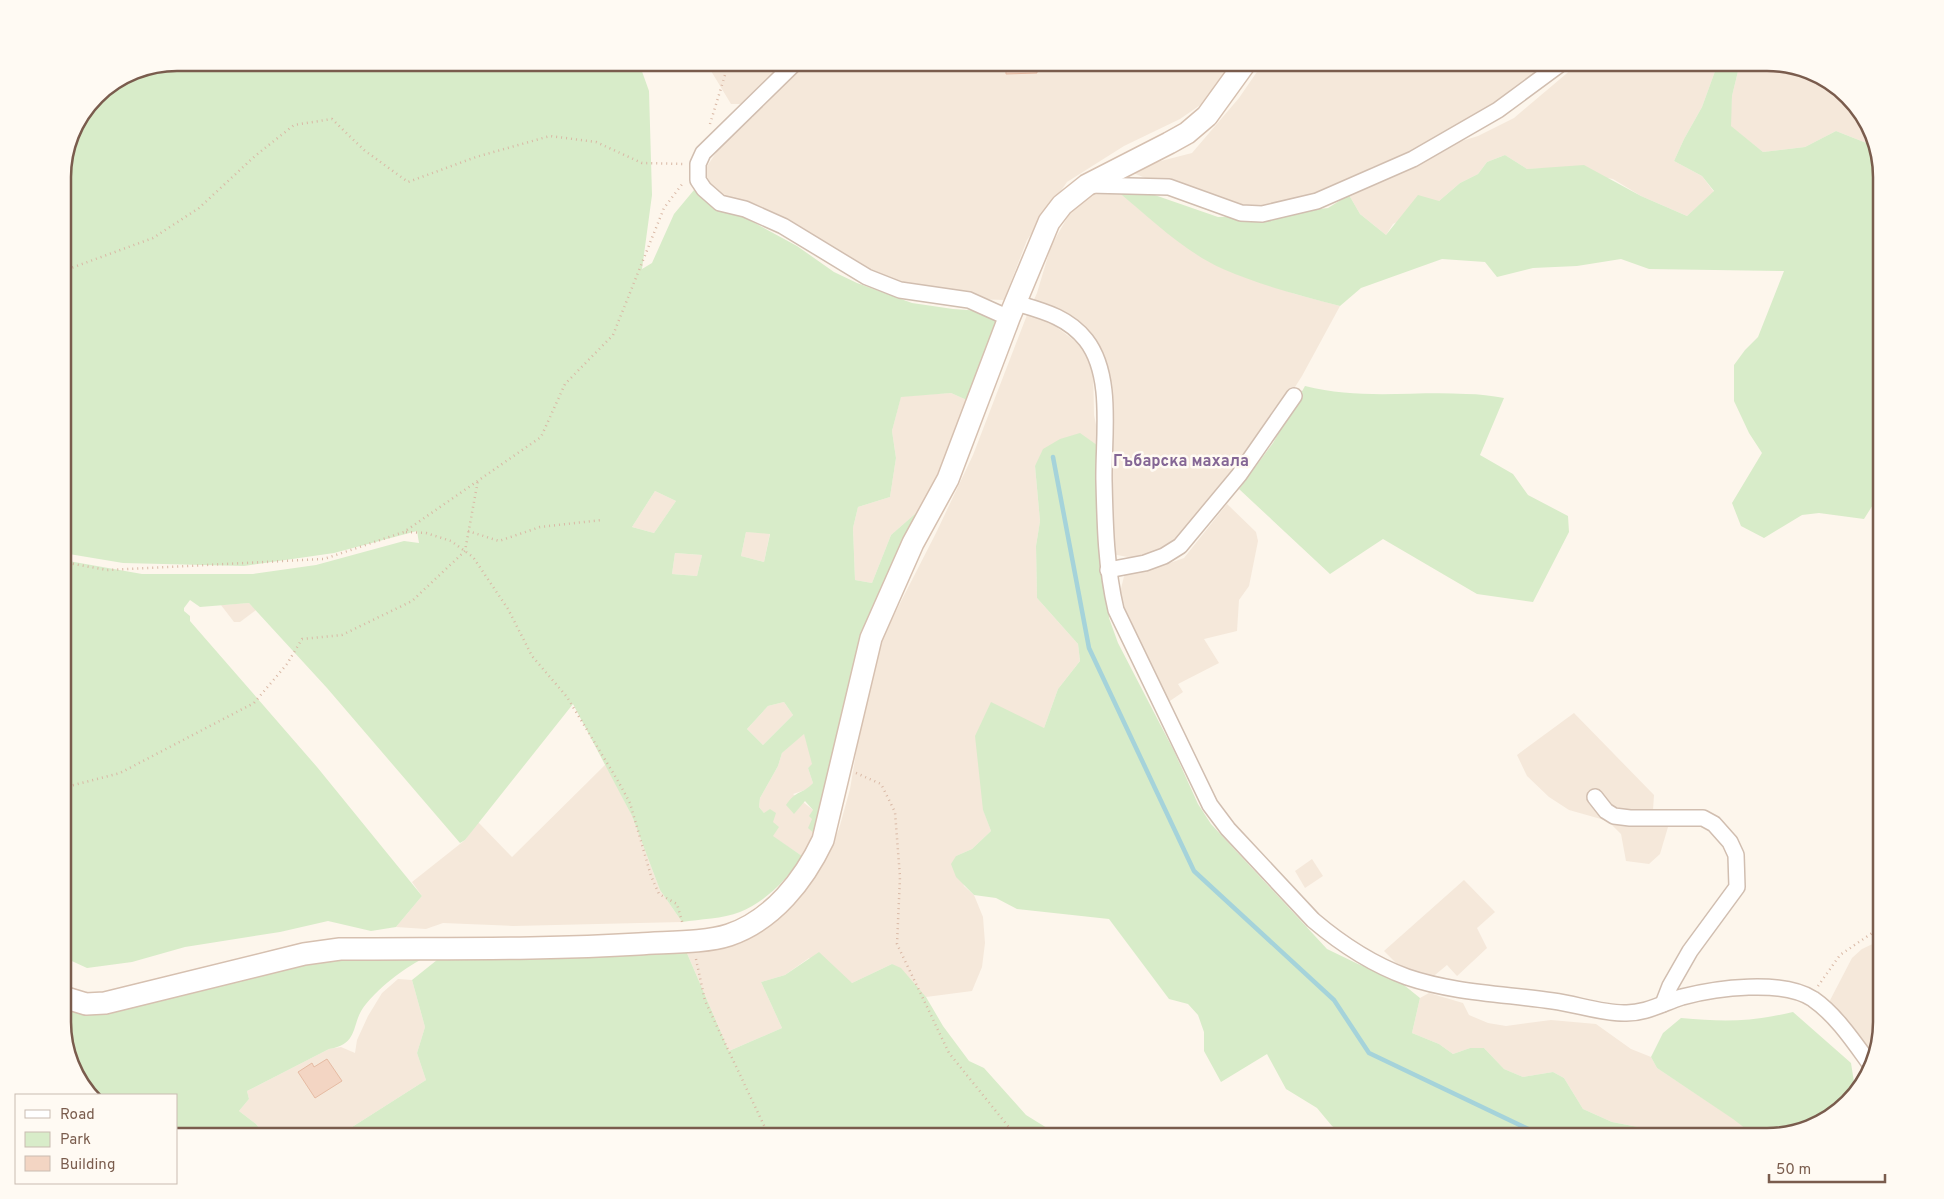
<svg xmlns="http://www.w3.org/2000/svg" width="1944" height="1199" viewBox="0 0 1944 1199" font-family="Overpass,sans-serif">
<rect width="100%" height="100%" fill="#fdf6ec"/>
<g fill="#f5e8da">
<polygon points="711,63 1237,63 1212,97 1180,119 1124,146 1067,182 1027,240 1004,300 948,298 914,293 716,194 704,171 721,145 736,127 753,117 749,104 731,104 708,66"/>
<polygon points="1263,63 1558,63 1525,95 1420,149 1372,167 1337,190 1311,202 1245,209 1210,204 1133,173 1153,163 1192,153 1239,98"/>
<polygon points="1579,63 1718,63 1702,107 1684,139 1674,161 1702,176 1714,192 1687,216 1641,196 1613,179 1550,168 1527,169 1505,155 1487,162 1478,174 1460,183 1439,201 1393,224 1386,235 1360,214 1349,195 1452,144 1478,136 1514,118"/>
<polygon points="1740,63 1767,63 1825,78 1866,119 1874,146 1836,131 1805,147 1763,152 1730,126 1732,96"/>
<polygon points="1117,191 1181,243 1222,268 1295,294 1340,306 1302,376 1262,439 1187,538 1143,560 1112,554 1106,434 1087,338 1031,306 1037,293 1051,246 1071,211 1090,192"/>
<polygon points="1027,315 1043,317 1083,347 1093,365 1094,415 1099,439 1097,445 1080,434 1035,466 1040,521 1036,546 1037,598 1078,644 1080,661 1058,689 1044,728 983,809 991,831 972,849 956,856 964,886 974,895 983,917 985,943 982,967 972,991 926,997 892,964 852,983 809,958 785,975 761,982 782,1028 729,1051 683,944 795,898 826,858 839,829 850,789 872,658 936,533 973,455"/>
<polygon points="951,393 969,401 952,450 923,507 891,535 872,583 855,580 853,528 858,507 890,497 896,458 892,431 901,396"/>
<polygon points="655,491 676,501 654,533 632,527"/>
<polygon points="1227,504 1256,532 1258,541 1249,586 1239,600 1237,631 1204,639 1219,663 1178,684 1183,692 1164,705 1117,605 1127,564 1158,567 1184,558"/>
<polygon points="746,532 770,533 764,562 741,556"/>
<polygon points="675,553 702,555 697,576 672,574"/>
<polygon points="249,603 256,610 240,622 234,622 221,605"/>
<polygon points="784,702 793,715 763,745 747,729 768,706"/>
<polygon points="1574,713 1654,795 1652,825 1668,827 1660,854 1649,864 1626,861 1621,834 1608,821 1569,810 1549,797 1527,776 1517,755"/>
<polygon points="804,733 813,764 808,768 813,783 808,789 793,794 813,810 816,835 802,856 772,836 764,813 759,807 760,798 778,766 782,753"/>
<polygon points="606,764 632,816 660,890 682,922 513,926 443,923 426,929 396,927 422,896 412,882 465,840 478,822 512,857"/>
<polygon points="1312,859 1323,876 1305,888 1295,871"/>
<polygon points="1464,880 1495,912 1477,928 1487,948 1457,976 1447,965 1424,984 1407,974 1384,951"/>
<polygon points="1881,940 1881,1022 1870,1066 1826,1008 1852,958 1862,949"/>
<polygon points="398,979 412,980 425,1027 417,1053 426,1080 338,1136 265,1136 256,1124 239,1111 249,1099 247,1091 329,1049 341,1047 355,1053 357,1040 368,1016 382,993"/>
<polygon points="1429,993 1463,1003 1469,1015 1488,1023 1506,1026 1551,1020 1596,1024 1631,1049 1651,1057 1657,1068 1734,1119 1755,1136 1643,1136 1638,1127 1612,1122 1583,1109 1564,1078 1553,1072 1523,1077 1504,1069 1484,1048 1470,1048 1453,1054 1439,1044 1412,1033 1420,998"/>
</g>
<g fill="#d8ecc9" fill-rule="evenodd">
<path d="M 177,62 L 639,63 L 649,91 L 652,195 L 642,269 L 652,263 L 674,214 L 694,190 L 797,246 L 834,272 L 857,283 L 912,303 L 953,309 L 995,312 L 1005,315 L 969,401 L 951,393 L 901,397 L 892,431 L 896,458 L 890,497 L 858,507 L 853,528 L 855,580 L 872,583 L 891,535 L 923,507 L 816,835 L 808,828 L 812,819 L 809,816 L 813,810 L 805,801 L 794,814 L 786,805 C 797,789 802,795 813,783 L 808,768 L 812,764 L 804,734 L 782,753 L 778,766 L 760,798 L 759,807 L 764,813 L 770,809 L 776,813 L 773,822 L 779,827 L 773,836 L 802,856 C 788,879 765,902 740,912 C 723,919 700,919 682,922 L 660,890 L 632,816 L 573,704 L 465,840 L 460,843 L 327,688 L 249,603 L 200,607 L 190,600 L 184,608 L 184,611 L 190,616 L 190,621 L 317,767 L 422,896 L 396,927 L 371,931 L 328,921 L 280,932 L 185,947 L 132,962 L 87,968 L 63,957 L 63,560 L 142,574 L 253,574 L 316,565 L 404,541 L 419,543 L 417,531 L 334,553 L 244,566 L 123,563 L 63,553 L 63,170 L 71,133 L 96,96 L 133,71 ZM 655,491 L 676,501 L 654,533 L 632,527 ZM 746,532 L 770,534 L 764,562 L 741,556 ZM 675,553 L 702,555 L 697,576 L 672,574 ZM 784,702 L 793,715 L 763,745 L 747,729 L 768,706 Z"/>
<path d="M 1718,63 L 1740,63 L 1732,96 L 1731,126 L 1763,152 L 1805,147 L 1836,131 L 1874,146 L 1881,170 L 1881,492 L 1864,519 L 1819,513 L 1802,515 L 1764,538 L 1741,526 L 1732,503 L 1762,453 L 1749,433 L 1734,401 L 1734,365 L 1745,350 L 1758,337 L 1784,271 L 1649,269 L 1621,259 L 1577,266 L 1533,268 L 1497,277 L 1485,262 L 1442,259 L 1361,288 L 1340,306 C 1301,296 1260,285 1223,269 C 1183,251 1150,218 1117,191 L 1143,191 L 1218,217 L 1258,216 L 1328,208 L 1349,195 L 1360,214 L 1386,235 L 1418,195 L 1439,201 L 1460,183 L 1478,174 L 1487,162 L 1505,155 L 1527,169 L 1584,165 L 1641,196 L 1687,216 L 1714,191 L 1702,176 L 1674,161 L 1684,139 L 1702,107 Z"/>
<path d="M 1305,386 C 1359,400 1412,391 1466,394 C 1479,394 1492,396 1504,398 L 1480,455 L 1513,474 L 1528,495 L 1568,516 L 1569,532 L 1533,602 L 1477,594 L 1383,539 L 1330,574 L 1239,489 L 1273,443 Z"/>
<polygon points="1080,433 1097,445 1102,459 1109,618 1118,643 1174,751 1198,804 1211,824 1327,949 1358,964 1394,977 1420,998 1412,1033 1439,1044 1453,1054 1470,1048 1484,1048 1504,1069 1523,1077 1553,1072 1564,1078 1583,1109 1612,1122 1638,1127 1643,1136 1348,1136 1332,1126 1317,1108 1286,1089 1267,1054 1221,1082 1204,1051 1204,1032 1198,1015 1188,1004 1169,999 1109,919 1017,909 996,898 974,895 956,877 951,864 956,856 972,849 991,831 983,810 975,736 991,702 1044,728 1058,689 1080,661 1078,644 1037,598 1036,546 1040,521 1035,466 1043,449 1060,439"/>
<polygon points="683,944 729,1051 782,1028 761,982 785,975 819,952 852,983 892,964 901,968 926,997 943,1026 969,1061 984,1068 1026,1115 1060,1136 338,1136 426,1080 417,1053 425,1027 412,980 452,948"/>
<path d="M 441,948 C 411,965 389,977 366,1004 C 350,1022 361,1044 329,1049 L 247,1091 L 249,1099 L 239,1111 L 256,1124 L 265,1136 L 177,1136 L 176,1095 L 94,1095 L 78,1080 L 63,1029 L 63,998 L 72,1003 L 251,969 Z"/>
<path d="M 1793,1012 L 1851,1063 L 1854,1082 L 1859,1087 L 1825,1121 L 1767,1136 L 1755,1136 L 1733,1119 L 1657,1068 L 1651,1057 L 1663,1033 L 1681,1018 C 1724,1022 1751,1022 1793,1012 Z"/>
</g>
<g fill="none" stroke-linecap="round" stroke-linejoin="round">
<polyline stroke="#a5d3da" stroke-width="4.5" points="1053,457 1089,648 1194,871 1334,1000 1369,1053 1543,1136"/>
</g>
<g fill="#f3d5c3" stroke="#e6bba3">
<polygon points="1006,62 1037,63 1037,73 1006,74"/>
<polygon points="327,1059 342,1081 315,1098 298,1072 312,1063 314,1067"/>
</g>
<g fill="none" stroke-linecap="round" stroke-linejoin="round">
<defs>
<g id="street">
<polyline points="796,62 703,153 698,164 698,180 704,189 720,203 745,209 783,226 867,277 900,290 969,300 1009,318"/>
<polyline points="1089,185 1169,187 1241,213 1262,214 1317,201 1413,159 1498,110 1563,62"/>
<path d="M 1016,303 C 1043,311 1068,317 1086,340 C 1114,376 1103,438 1104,481 C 1105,525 1106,568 1116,610 L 1210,805 L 1228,829 L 1313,920 C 1340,943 1374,965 1407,977 C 1454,993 1505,994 1553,1001 C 1576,1004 1601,1013 1624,1013 C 1645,1014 1663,1003 1682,997 C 1716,988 1782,979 1813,999 C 1836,1015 1854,1042 1870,1064"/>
<polyline points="1108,570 1145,563 1164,556 1180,546 1239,475 1294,396"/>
<polyline points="1595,797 1606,811 1614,816 1630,818 1703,818 1714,824 1730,842 1736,855 1737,887 1690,951 1670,986 1663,1004"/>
</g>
<path id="secondary" d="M 63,997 L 86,1004 L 105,1003 L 304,954 L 340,949 C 439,948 540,950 639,944 C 665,942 705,943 729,935 C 773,920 804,880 823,840 L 871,638 L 913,543 L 948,479 L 1009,318 L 1049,222 L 1062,205 L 1087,185 L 1169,143 L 1187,133 L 1207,116 L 1246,62"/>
</defs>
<use href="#street" stroke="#d1beb0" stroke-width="18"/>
<use href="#secondary" stroke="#d6c0b0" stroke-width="24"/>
<g stroke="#d9b8a5" stroke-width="2.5" stroke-dasharray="1 4" stroke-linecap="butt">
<polyline points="710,124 729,62"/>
<polyline points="63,271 153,238 199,208 255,156 294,125 332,119 364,150 408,182 476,157 550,136 596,142 642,163 683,164"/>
<polyline points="468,531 499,541 540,527 602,520"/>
<polyline points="406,532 426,533 451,541 473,557 508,609 532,656 567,697 618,781 630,803 651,876 659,894 677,904 683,925"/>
<polyline points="63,562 107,570 324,559 404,532 541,437 565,384 613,335 664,208 683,183"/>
<polyline points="856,773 881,784 895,812 900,877 897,944 949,1053 1016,1136"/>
<polyline points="63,785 70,786 120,773 254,703 287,664 302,639 342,635 412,601 465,551 478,480"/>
<polyline points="696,959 705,1001 769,1136"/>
<polyline points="1818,986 1840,955 1878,929 1881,922"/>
</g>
<use href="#street" stroke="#fff" stroke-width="15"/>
<use href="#secondary" stroke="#fff" stroke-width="21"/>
</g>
<g text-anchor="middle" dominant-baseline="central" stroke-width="5" stroke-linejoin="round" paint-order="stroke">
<g font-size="16" font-weight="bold" fill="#846695" stroke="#fffaf3">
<text x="1181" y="462">Гъбарска махала</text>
</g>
</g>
<path d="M0 0H1944V1199H0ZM177 71H1767A106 106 0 0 1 1873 177V1022A106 106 0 0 1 1767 1128H177A106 106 0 0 1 71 1022V177A106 106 0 0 1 177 71Z" fill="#fffaf3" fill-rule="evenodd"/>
<path fill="none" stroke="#7a5c4d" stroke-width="2.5" d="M177 71H1767A106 106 0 0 1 1873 177V1022A106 106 0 0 1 1767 1128H177A106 106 0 0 1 71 1022V177A106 106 0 0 1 177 71Z"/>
<rect x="15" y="1094" width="162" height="90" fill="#fffaf3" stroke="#cabbb1"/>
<rect x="25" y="1110" width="25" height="8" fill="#ffffff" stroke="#cabbb1"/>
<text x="60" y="1119" font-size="15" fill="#7a5c4d">Road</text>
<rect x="25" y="1132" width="25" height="15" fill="#d8ecc9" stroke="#cabbb1"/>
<text x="60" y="1144" font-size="15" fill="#7a5c4d">Park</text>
<rect x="25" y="1156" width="25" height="15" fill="#f3d5c3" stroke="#cabbb1"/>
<text x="60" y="1169" font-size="15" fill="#7a5c4d">Building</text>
<path d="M1769 1174v8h116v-8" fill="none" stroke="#7a5c4d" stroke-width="2.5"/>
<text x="1776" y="1174" font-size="15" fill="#7a5c4d" stroke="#fffaf3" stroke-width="4" paint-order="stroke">50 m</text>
</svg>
